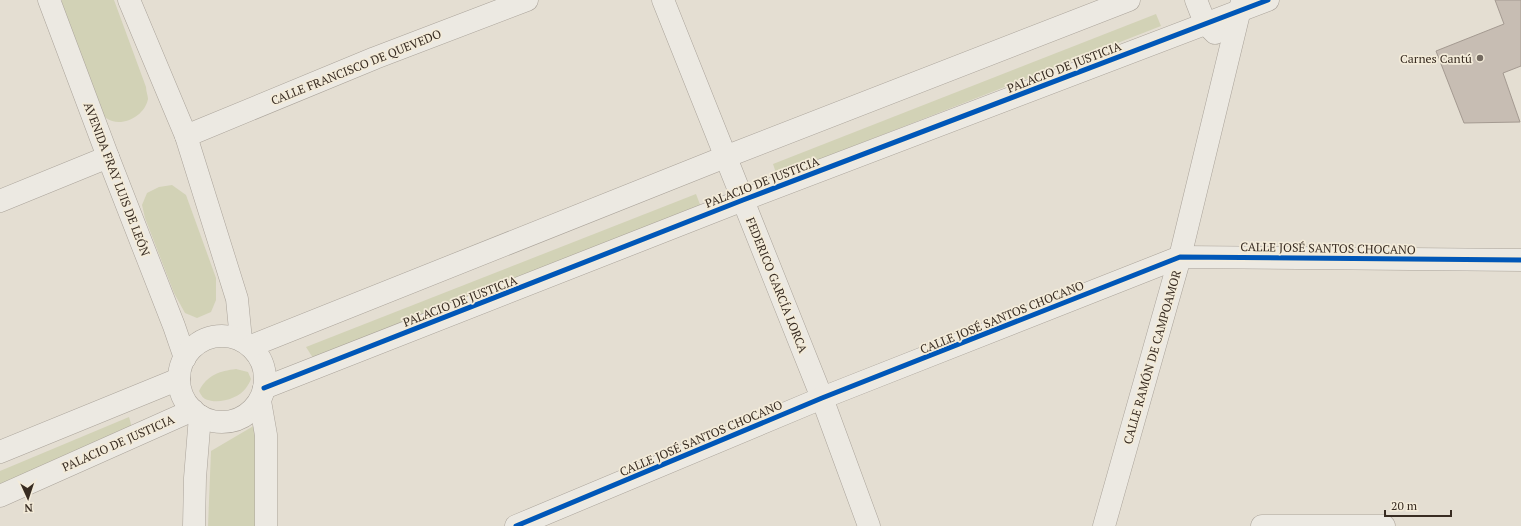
<svg xmlns="http://www.w3.org/2000/svg" width="1521" height="526" viewBox="0 0 1521 526" font-family="'PT Serif',serif">
<rect width="100%" height="100%" fill="#e4ded2"/>
<g fill="#d2d2b6">
<path d="M 62,0 L 114,0 L 146,87 C 146,91 148,96 148,99 C 145,116 121,129 106,118 C 103,115 101,111 98,108 L 62,11 Z"/>
<polygon points="1156,14 1161,26 777,176 773,164"/>
<polygon points="172,185 186,195 216,278 216,300 211,312 197,318 185,313 174,293 145,218 142,205 147,193 159,187"/>
<polygon points="696,194 701,207 313,358 306,347"/>
<path d="M 236,369 L 248,372 L 251,379 C 250,382 248,385 246,388 C 239,398 220,404 208,400 C 203,399 201,395 199,391 C 207,375 220,371 236,369 Z"/>
<polygon points="129,417 133,431 0,487 0,471"/>
<polygon points="257,424 255,526 208,526 211,451"/>
</g>
<polygon fill="#c7bdb3" stroke="#a49a91" points="1495,0 1521,0 1521,66 1503,73 1520,122 1464,123 1436,51 1504,24"/>
<g fill="none" stroke-linecap="round" stroke-linejoin="round">
<defs>
<g id="minor">
<polyline points="49,0 108,157 174,326 185,358"/>
<polyline points="129,0 186,136 237,299 241,340"/>
<polyline points="663,0 822,398 869,526"/>
<polyline points="1196,0 1205,23 1215,33"/>
<polyline points="186,136 375,58 527,0"/>
<polyline points="0,201 108,157"/>
<circle cx="222" cy="379" r="43"/>
<polyline points="251,346 725,157 1129,0"/>
<polyline points="264,388 743,200 1268,0"/>
<polyline points="260,401 266,435 266,526"/>
<polyline points="0,452 179,379"/>
<polyline points="0,496 193,410"/>
<polyline points="194,526 195,478 200,416"/>
<polyline points="516,526 822,398 1180,257 1521,260"/>
<polyline points="1104,526 1180,257 1242,1"/>
<polyline points="1262,526 1384,526"/>
</g>
</defs>
<use href="#minor" stroke="#aaa39a" stroke-width="23"/>
<use href="#minor" stroke="#ece9e2" stroke-width="22"/>
<defs>
<g id="cycleway">
<polyline points="264,388 743,200 1268,0"/>
<polyline points="516,526 822,398 1180,257 1521,260"/>
</g>
</defs>
<use href="#cycleway" stroke="#f3ebd9" stroke-width="8"/>
<use href="#cycleway" stroke="#0057b8" stroke-width="5"/>
</g>
<circle fill="#746a60" stroke="#f3ebd9" stroke-width="1.5" cx="1480" cy="58" r="4"/>
<g text-anchor="middle" dominant-baseline="central" stroke-width="3.5" stroke-linejoin="round" paint-order="stroke">
<g font-size="12" fill="#382c22" stroke="#f3ebd9" text-anchor="end">
<text x="1472" y="58">Carnes Cantú</text>
</g>
<g font-size="12" fill="#382c22" stroke="#f3ebd9">
<text transform="translate(356 67) rotate(-22)">CALLE FRANCISCO DE QUEVEDO</text>
<text transform="translate(1064 67) rotate(-21)">PALACIO DE JUSTICIA</text>
<text transform="translate(117 179) rotate(69)">AVENIDA FRAY LUIS DE LEÓN</text>
<text transform="translate(762 182) rotate(-21)">PALACIO DE JUSTICIA</text>
<text transform="translate(1328 248) rotate(1)">CALLE JOSÉ SANTOS CHOCANO</text>
<text transform="translate(777 285) rotate(68)">FEDERICO GARCÍA LORCA</text>
<text transform="translate(460 301) rotate(-21)">PALACIO DE JUSTICIA</text>
<text transform="translate(1002 317) rotate(-22)">CALLE JOSÉ SANTOS CHOCANO</text>
<text transform="translate(1152 357) rotate(-74)">CALLE RAMÓN DE CAMPOAMOR</text>
<text transform="translate(701 438) rotate(-23)">CALLE JOSÉ SANTOS CHOCANO</text>
<text transform="translate(118 443) rotate(-24)">PALACIO DE JUSTICIA</text>
</g>
</g>
<g transform="translate(28 498) rotate(177)" stroke="#f3ebd9" stroke-width="3" paint-order="stroke">
<path d="M0-3L7 15L0 10L-7 15Z" fill="#382c22"/>
<text y="-6" font-size="11" font-weight="bold" text-anchor="middle" fill="#382c22">N</text>
</g>
<path d="M1385 510v6h66v-6" fill="none" stroke="#382c22" stroke-width="2"/>
<text x="1391" y="510" font-size="12" fill="#382c22" stroke="#f3ebd9" stroke-width="3" paint-order="stroke">20 m</text>
</svg>
